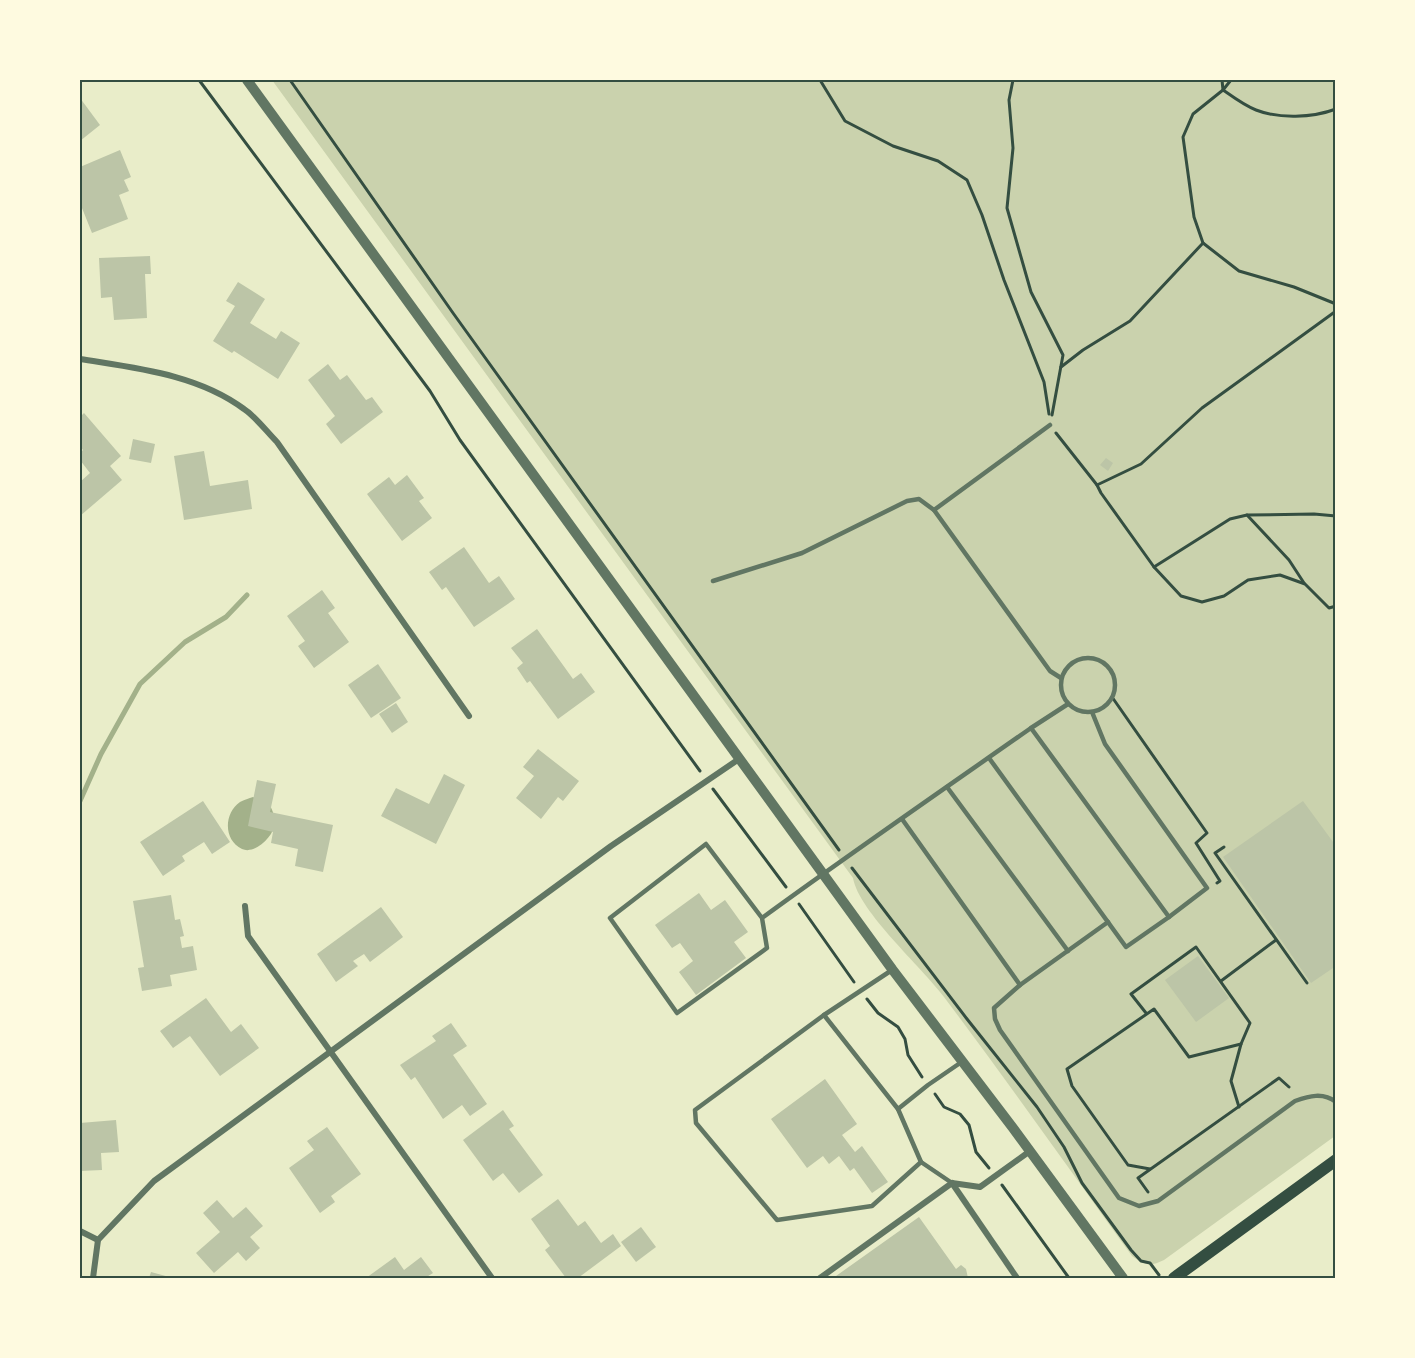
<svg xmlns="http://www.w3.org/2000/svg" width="1415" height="1358" viewBox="0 0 1415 1358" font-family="'Libre Baskerville',serif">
<rect width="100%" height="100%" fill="#e9edc9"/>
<path fill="#cad2ad" d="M 272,80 L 1335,80 L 1335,1136 L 1164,1260 C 1150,1267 1145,1265 1132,1256 C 1070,1170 1008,1082 944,997 C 922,967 859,912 853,878 Z"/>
<path fill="#a3b18a" d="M 253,797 L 270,805 C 272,810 276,818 275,823 C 274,836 255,855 242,849 C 223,840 224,813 240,802 C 244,800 249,798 253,797 Z"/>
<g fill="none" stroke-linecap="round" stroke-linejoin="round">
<polyline stroke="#a3b18a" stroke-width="5" points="80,801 101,754 140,684 185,642 226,617 247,595"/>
</g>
<g fill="#bcc5a7">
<polygon points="80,98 100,125 80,141"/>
<polygon points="120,150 131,177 124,180 129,191 119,195 128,219 92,233 80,203 80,167"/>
<polygon points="150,256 151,274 145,274 147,318 114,320 112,297 101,298 99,258"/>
<polygon points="238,282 265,299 250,323 276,339 281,331 300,343 278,379 234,351 232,353 213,341 235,306 226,301"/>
<polygon points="328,364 340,380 347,375 366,400 372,397 383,412 341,444 326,424 335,416 308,380"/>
<polygon points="84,413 121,456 110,466 122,480 80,516 80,482 90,473 80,460 80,453 83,450 80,446 80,417"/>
<polygon points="133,439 155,444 151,463 129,459"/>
<polygon points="204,451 210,486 248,480 252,509 184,520 174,456"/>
<polygon points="1106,458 1113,463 1108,471 1100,465"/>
<polygon points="407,475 424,498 419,501 432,518 402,541 367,494 389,477 395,485"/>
<polygon points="464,547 489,583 499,576 515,599 474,627 446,587 442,590 429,572"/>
<polygon points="322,590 335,608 328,613 349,642 314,668 298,646 305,641 287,616"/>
<polygon points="537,629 573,679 581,673 595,692 558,719 530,681 527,683 517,668 523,663 511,648"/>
<polygon points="378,664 401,698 371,718 348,685"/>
<polygon points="396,703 408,722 392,733 379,714"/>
<polygon points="538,749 579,781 563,801 558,797 541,819 516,798 534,776 523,767"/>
<polygon points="444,774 465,785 436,844 381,816 396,788 429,804"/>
<polygon points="257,780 276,784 270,812 333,825 323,872 295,866 298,849 271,843 273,832 248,826"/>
<polygon points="203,801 230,842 212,854 204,842 182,856 185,861 163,876 140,842"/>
<polygon points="1303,801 1336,846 1336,966 1311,983 1223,857"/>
<polygon points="699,893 711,910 725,900 748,932 734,942 746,958 696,995 679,972 693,961 680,943 672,948 655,925"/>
<polygon points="171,895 175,920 180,919 184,936 180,937 182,948 193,946 197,970 170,975 172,986 142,991 138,968 144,967 133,901"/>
<polygon points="381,907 403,937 370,962 364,954 353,961 358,966 336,982 317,954"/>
<polygon points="1198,956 1229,998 1196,1022 1165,980"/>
<polygon points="206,998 231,1032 241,1024 259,1048 220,1076 190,1036 173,1048 160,1031"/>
<polygon points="451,1023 467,1046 453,1055 487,1104 470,1116 462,1105 443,1119 415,1077 411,1080 400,1065 436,1041 432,1036"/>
<polygon points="825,1079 857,1124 842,1135 855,1152 862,1146 888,1182 872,1193 854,1168 850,1171 839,1156 829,1164 823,1156 807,1168 771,1119"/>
<polygon points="503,1110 514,1126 509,1129 543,1175 519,1193 503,1173 493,1181 463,1140"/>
<polygon points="116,1120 119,1152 101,1153 102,1170 80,1171 80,1123"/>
<polygon points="327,1127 361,1174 331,1196 335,1202 320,1213 289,1168 314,1150 307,1141"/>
<polygon points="558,1199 578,1226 585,1221 601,1243 613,1234 621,1246 578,1278 566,1278 545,1250 550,1246 531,1219"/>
<polygon points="217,1200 233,1218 246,1207 263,1226 250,1237 260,1248 246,1261 238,1252 214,1273 196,1253 220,1232 203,1213"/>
<polygon points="919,1217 956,1269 961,1265 966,1269 968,1278 835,1278 836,1276"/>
<polygon points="641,1227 656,1247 636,1262 621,1242"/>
<polygon points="395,1257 404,1270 421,1257 433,1273 425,1278 366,1278"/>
<polygon points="151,1272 173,1278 149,1278"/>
</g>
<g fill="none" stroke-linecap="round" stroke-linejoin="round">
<g stroke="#344e41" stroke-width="3">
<polyline points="199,80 430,391 460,440 700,771"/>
<polyline points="290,80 453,313 839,850"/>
<polyline points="820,80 845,121 893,146 938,161 967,180 982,215 1004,280 1044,382 1049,414"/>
<polyline points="1013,80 1009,100 1013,148 1007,208 1031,292 1063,355 1052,415"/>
<path d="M 1222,80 L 1223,90 C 1233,97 1245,106 1256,110 C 1279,119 1312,118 1336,109"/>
<polyline points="1203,243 1239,271 1294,287 1336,304"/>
<polyline points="1061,367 1083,350 1130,321 1203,243 1194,217 1183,137 1193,114 1223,90 1231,80"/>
<polyline points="1056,433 1097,485 1101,493 1154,567 1181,596 1202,602 1224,596 1248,580 1280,575 1305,584 1329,608 1336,606"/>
<polyline points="1097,485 1141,464 1202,408 1336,311"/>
<polyline points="1247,515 1314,514 1336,516"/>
<polyline points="1154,567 1230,519 1247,515 1289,560 1304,583"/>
<polyline points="1112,697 1207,833 1196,843 1220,881 1217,883"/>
<polyline points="713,789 786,887"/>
<polyline points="1224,847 1215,853 1307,983"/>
<polyline points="852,868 967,1019 1037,1107 1064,1147 1082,1183 1131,1250 1141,1261 1150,1263 1159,1275"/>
<polyline points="799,904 854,982"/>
<polyline points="1221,981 1276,940"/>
<polyline points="867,999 878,1013 898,1027 905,1039 908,1055 922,1077"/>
<polyline points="1146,1013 1131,994 1196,947 1250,1023 1241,1044 1231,1081 1239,1107"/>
<polyline points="935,1094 944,1107 960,1114 969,1125 976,1152 989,1168"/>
<polyline points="1150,1169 1128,1165 1072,1086 1067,1069 1154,1009 1189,1057 1241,1044"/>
<polyline points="1002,1185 1069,1278"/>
<polyline points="1148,1192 1138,1178 1279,1078 1289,1087"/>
</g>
<g stroke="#617663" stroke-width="4.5">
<polyline points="1050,425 934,510 1050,671 1061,678"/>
<polyline points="713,581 802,553 907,501 919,499 934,510"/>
<circle cx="1088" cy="685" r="27"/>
<polyline points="1092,712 1105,744 1207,888 1169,917"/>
<polyline points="1031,728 1068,704"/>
<polyline points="947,787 1068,951"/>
<polyline points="902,819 1020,985 1108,922"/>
<path d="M 762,918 L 767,948 L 677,1013 L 610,918 L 706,844 L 762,918 C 851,853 941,791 1031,728 L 1169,917 L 1126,947 L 989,758"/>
<polyline points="892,970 824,1015 898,1109 928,1085 963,1061"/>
<path d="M 1020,985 L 994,1008 L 995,1019 L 1000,1030 L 1119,1198 L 1139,1206 L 1158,1201 L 1295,1101 C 1309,1096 1323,1092 1336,1102"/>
<polyline points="824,1015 695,1110 696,1123 777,1220 872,1206 921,1162"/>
<polyline points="898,1109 921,1162 952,1183"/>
</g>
<g stroke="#617663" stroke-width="6">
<path d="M 80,359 C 135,368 197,374 244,409 C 256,417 266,431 277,442 L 469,716"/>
<polyline points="245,906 248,936 492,1278"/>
<polyline points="952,1183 1017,1278"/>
<polyline points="80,1231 98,1240"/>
<polyline points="93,1278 98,1240 154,1181 611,846 739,759"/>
<polyline points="820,1278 952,1183 980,1187 1030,1151"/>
</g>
<polyline stroke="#617663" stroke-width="10" points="247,80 892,969 1013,1128 1123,1278"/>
<polyline stroke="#344e41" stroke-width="12" points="1174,1278 1336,1160"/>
</g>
<rect width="1415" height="1358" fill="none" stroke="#fefae0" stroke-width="162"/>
<rect x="81" y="81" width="1253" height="1196" fill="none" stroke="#344e41" stroke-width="2"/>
</svg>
